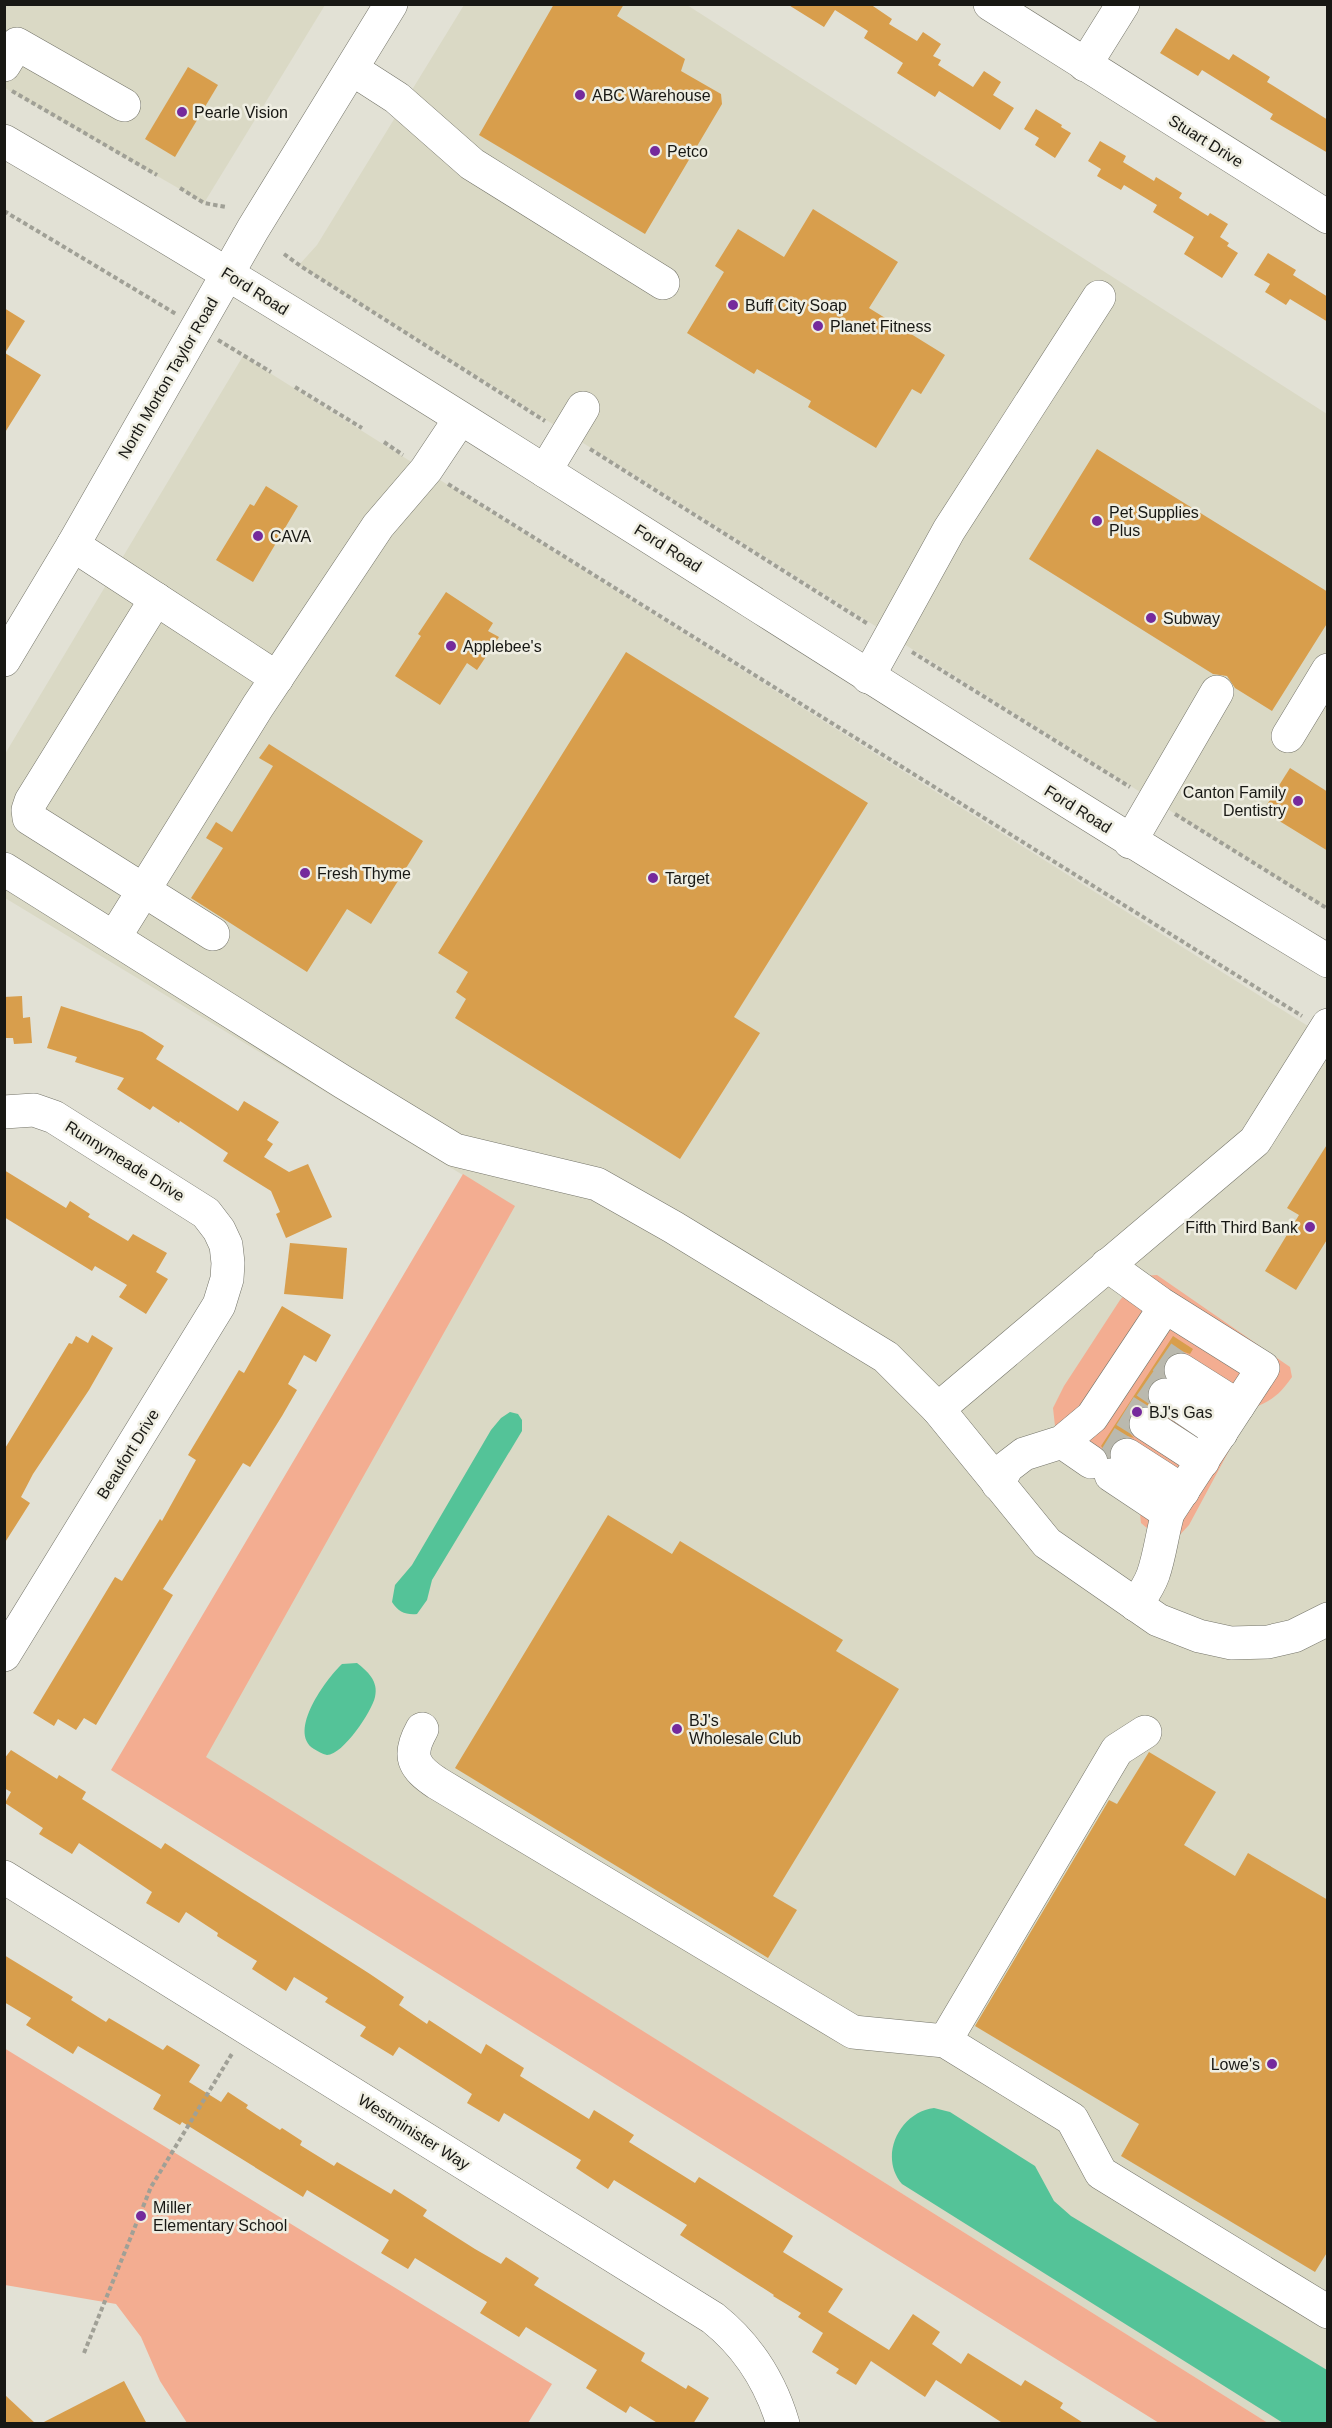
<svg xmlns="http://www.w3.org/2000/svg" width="1332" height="2428" viewBox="0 0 1332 2428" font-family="Helvetica,sans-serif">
<rect width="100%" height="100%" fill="#e2e1d5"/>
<g fill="#dad9c5">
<polygon points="5,5 325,5 204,203 5,88"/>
<polygon points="464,5 687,5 1327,414 1327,909 299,265 317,245"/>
<polygon points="243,356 1327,1038 1327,2423 1268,2423 205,1757 514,1206 5,898 5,754"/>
</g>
<g fill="#f3ad91">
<polygon points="463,1174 515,1206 206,1757 1268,2423 1159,2423 111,1770"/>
<path d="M 1157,1275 L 1290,1367 L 1292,1377 C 1280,1394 1271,1402 1252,1408 L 1189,1525 L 1175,1540 L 1162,1541 L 1141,1523 L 1140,1514 L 1055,1426 L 1053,1408 L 1064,1386 L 1120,1300 L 1141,1276 Z"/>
<polygon points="4,2048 552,2384 528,2423 187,2423 160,2381 141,2337 116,2304 5,2285"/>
</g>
<g fill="#54c398">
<path d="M 510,1412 L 518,1414 L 522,1420 L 522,1431 L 432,1580 L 427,1600 L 417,1614 C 406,1615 398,1612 392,1602 L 395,1585 L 412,1565 L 491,1430 L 501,1418 Z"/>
<path d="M 357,1663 C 367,1671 379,1681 375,1697 C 372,1711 343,1755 327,1755 C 322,1754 318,1751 314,1749 C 287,1732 326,1679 342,1664 Z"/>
<path d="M 934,2108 L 950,2112 L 1035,2166 L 1054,2201 L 1071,2216 L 1327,2370 L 1327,2423 L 1283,2423 L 902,2184 C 878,2156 900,2112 934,2108 Z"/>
</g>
<g fill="#d89e4c">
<polygon points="554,4 624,4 617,16 685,59 681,71 721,94 722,104 645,234 479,135"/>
<polygon points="787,4 870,4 892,19 889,24 917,41 923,32 941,44 933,56 941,60 938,65 973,87 984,71 1001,82 993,95 1014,108 1000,130 939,91 935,97 897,73 903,63 864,38 868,31 835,10 824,27"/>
<polygon points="1176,28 1229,60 1233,54 1270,77 1267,82 1328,120 1328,153 1270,119 1273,114 1202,70 1198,76 1160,53"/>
<polygon points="188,67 218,85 175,157 145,139"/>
<polygon points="1036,109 1062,125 1061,127 1071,133 1055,158 1035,145 1039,138 1024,129"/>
<polygon points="1100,141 1126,156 1123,162 1154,181 1156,177 1182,193 1179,198 1208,216 1210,213 1228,224 1220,237 1229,243 1227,246 1238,253 1222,278 1184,254 1194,237 1153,212 1157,205 1124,185 1121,190 1097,176 1101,169 1088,161"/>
<polygon points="813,209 898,262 869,308 945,355 921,394 912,389 876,448 808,407 811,401 757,369 754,374 687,333 724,272 715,266 738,229 784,257"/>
<polygon points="1268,253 1296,270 1293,275 1328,297 1328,322 1290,299 1286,305 1265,292 1270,284 1254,275"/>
<polygon points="4,308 25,321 5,353 41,375 4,434"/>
<polygon points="1097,449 1328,592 1328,622 1272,711 1235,688 1227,676 1213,674 1029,559"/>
<polygon points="266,486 298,506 253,582 216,560 250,504 254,506"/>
<polygon points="446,592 493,623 488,631 499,637 477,670 467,663 440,705 395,676 421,636 418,634"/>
<polygon points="626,652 868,803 734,1017 760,1033 680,1159 455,1018 466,999 456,992 468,972 438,953"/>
<polygon points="269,744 423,841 371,924 347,909 307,972 191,898 223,848 206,838 216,822 232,832 273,766 259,758"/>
<polygon points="1290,768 1328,792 1328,851 1263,811"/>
<polygon points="22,996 23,1018 30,1017 32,1043 14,1044 13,1038 4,1038 4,997"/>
<polygon points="61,1006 142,1032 164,1046 156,1059 238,1111 244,1101 279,1122 267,1140 273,1144 264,1157 289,1172 308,1164 332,1217 286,1238 276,1214 280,1212 271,1191 223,1161 228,1153 180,1121 179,1123 153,1106 150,1110 117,1089 124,1078 75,1062 77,1057 47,1048"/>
<polygon points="1328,1143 1328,1238 1296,1290 1265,1271 1299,1215 1287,1208"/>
<polygon points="4,1170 66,1208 70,1201 90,1214 88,1217 128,1241 133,1234 167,1253 156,1272 168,1279 146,1314 119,1297 127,1285 95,1266 92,1271 4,1217"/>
<polygon points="290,1243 347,1248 343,1299 284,1294"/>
<polygon points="282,1306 331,1335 316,1362 304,1355 288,1384 297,1390 282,1416 250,1467 243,1463 163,1589 173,1595 96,1725 84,1718 76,1730 58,1719 54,1726 33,1713 115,1577 122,1581 160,1519 162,1521 196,1460 188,1455 239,1370 244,1373"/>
<polygon points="92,1335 113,1348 89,1390 33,1474 21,1497 30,1503 4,1544 4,1450 69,1343 72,1344 76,1336 88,1343"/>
<polygon points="1173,1336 1193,1349 1190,1354 1181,1351 1173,1353 1166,1360 1162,1369 1164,1377 1156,1378 1150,1384 1146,1393 1151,1406 1138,1407 1130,1414 1127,1424 1129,1432 1134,1438 1127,1436 1118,1439 1111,1445 1109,1457 1101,1446"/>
<polygon points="608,1515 672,1554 680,1541 843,1640 836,1651 899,1689 773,1896 797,1910 768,1958 455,1768"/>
<polygon points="11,1750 57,1779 59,1775 86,1792 82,1799 161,1849 165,1843 370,1974 404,1997 399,2005 427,2024 429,2020 481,2054 486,2044 524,2068 520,2076 589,2119 594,2110 634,2135 629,2142 695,2183 699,2177 793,2236 783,2252 843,2289 828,2312 889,2350 913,2314 940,2332 932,2344 961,2364 968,2353 1021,2386 1025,2380 1063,2403 1060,2408 1085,2424 1004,2424 936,2380 925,2397 871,2361 856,2385 836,2373 839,2369 812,2352 823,2333 798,2317 801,2313 773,2296 774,2295 680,2235 687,2225 614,2180 608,2189 576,2168 581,2160 504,2113 499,2122 467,2103 472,2094 399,2047 393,2056 360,2036 366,2027 325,2002 328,1998 294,1977 286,1991 252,1969 257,1961 217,1936 218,1933 186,1912 179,1923 146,1903 152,1892 79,1843 72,1854 39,1834 43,1828 5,1803 11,1792 4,1788 4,1759"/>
<polygon points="1149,1752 1216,1792 1184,1845 1235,1876 1248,1853 1328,1900 1328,2251 1315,2272 1121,2156 1139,2124 975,2026 1109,1800 1117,1804"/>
<polygon points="4,1955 73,1997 71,2000 106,2022 109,2018 163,2050 167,2045 200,2065 189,2082 221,2102 228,2092 248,2105 246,2108 280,2130 282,2128 302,2141 300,2145 334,2166 337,2162 391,2194 394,2189 427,2210 423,2216 475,2249 501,2264 506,2257 539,2278 534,2285 645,2353 641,2361 686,2389 688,2385 709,2398 693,2424 659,2424 630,2406 626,2413 586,2388 597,2370 526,2327 519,2337 480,2313 487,2302 415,2258 408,2269 381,2253 389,2240 307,2190 303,2197 182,2122 180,2125 153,2109 161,2095 78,2046 73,2054 26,2025 31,2018 4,2002"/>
<polygon points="124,2381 147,2424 40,2424"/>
<polygon points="4,2394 36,2424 4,2424"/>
</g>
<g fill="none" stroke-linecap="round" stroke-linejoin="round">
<g stroke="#bab9ae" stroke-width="33" stroke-dasharray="33 16" stroke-linecap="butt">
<polyline points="1162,1357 1181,1370"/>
<polyline points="1146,1382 1165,1395"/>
<polyline points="1125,1411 1146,1424"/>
<polyline points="1106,1442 1127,1455"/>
</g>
<defs>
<g id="minor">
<polyline points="990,4 1328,217"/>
<polyline points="4,65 17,44 124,105"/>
<polyline points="1085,65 1123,4"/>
<polyline points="352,69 397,98 472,164 663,283"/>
<polyline points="545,471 583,408"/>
<polyline points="73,545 277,678"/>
<polyline points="156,599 31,801 28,810 29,818 213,934"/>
<polyline points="4,660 73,545 253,229 391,4"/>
<polyline points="868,677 949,530 1099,297"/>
<polyline points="1288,736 1328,670"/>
<polyline points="1130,842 1217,692"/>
<polyline points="4,869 343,1082 455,1150 597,1184 673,1227 886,1357 938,1409 1255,1141 1328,1025"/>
<polyline points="114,938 258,706 378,526 426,470 460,419"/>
<polyline points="4,1112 34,1110 54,1117 206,1213 219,1230 226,1245 228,1263 227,1279 219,1305 4,1655"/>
<path d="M 1107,1265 L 1161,1304 L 1263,1368 L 1168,1513 C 1162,1534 1160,1555 1153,1575 C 1149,1586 1142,1596 1136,1605"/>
<polyline points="1181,1370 1238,1406"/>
<polyline points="1165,1395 1221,1433"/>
<polyline points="938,1409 1047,1543 1158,1620 1199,1636 1231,1643 1268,1642 1294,1636 1328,1619"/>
<polyline points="1146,1424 1203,1461"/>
<polyline points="1062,1442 1091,1462"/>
<polyline points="1127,1455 1183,1491"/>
<polyline points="1111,1475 1168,1513"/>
<polyline points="998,1484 1007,1467 1024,1454 1062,1442 1092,1417 1165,1307"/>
<path d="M 422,1729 C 407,1756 413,1767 437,1783 L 853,2032 L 945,2041 L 1072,2119 L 1101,2173 L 1328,2312"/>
<path d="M 4,1877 L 713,2318 C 748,2346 770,2380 783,2424"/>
<polyline points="945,2041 1117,1750 1145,1732"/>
</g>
<path id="major" d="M 4,141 C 453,402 883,693 1328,961"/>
</defs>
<use href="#minor" stroke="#747469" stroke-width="34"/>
<use href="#major" stroke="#747469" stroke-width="34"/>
<g stroke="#a0a096" stroke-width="4" stroke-dasharray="4.5 3" stroke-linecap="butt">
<polyline points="12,91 157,175"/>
<polyline points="180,188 204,203 226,207"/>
<polyline points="4,211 176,314"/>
<polyline points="284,254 302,267 545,421"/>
<polyline points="218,340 271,372"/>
<polyline points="295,387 362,428"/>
<polyline points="384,442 403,455"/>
<polyline points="590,449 868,624"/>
<polyline points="448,484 1302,1016"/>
<polyline points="912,652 1130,787"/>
<polyline points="1175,814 1328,909"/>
<polyline points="84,2353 151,2187 233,2052"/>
</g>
<use href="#minor" stroke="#fff" stroke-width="33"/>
<use href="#major" stroke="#fff" stroke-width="33"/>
</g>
<g fill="#752a9c" stroke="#efeee2" stroke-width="2">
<circle cx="580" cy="95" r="6"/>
<circle cx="182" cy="112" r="6"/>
<circle cx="655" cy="151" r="6"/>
<circle cx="733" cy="305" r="6"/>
<circle cx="818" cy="326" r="6"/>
<circle cx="1097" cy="521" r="6"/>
<circle cx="258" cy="536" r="6"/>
<circle cx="1151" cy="618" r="6"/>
<circle cx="451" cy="646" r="6"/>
<circle cx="1298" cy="801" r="6"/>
<circle cx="305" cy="873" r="6"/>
<circle cx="653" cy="878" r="6"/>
<circle cx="1310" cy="1227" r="6"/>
<circle cx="1137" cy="1412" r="6"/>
<circle cx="677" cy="1729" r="6"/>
<circle cx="1272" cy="2064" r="6"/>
<circle cx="141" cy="2216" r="6"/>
</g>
<g text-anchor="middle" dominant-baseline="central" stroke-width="5" stroke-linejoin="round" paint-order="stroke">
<g font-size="16" fill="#181814" stroke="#efeee2" text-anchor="start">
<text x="592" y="95">ABC Warehouse</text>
<text x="194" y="112">Pearle Vision</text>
<text x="667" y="151">Petco</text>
<text x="745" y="305">Buff City Soap</text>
<text x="830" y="326">Planet Fitness</text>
<text x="1109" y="512">Pet Supplies<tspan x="1109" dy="18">Plus</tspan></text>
<text x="270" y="536">CAVA</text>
<text x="1163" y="618">Subway</text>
<text x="463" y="646">Applebee's</text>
<text x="1286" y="792" text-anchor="end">Canton Family<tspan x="1286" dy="18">Dentistry</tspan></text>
<text x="317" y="873">Fresh Thyme</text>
<text x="665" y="878">Target</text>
<text x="1298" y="1227" text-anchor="end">Fifth Third Bank</text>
<text x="1149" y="1412">BJ's Gas</text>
<text x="689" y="1720">BJ's<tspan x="689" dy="18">Wholesale Club</tspan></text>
<text x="1260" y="2064" text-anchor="end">Lowe's</text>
<text x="153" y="2207">Miller<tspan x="153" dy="18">Elementary School</tspan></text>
</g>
<g font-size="16" fill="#181814" stroke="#efeee2">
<text transform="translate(1206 141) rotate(32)">Stuart Drive</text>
<text transform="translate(255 291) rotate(32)">Ford Road</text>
<text transform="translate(168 378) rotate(-60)">North Morton Taylor Road</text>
<text transform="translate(668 548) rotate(32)">Ford Road</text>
<text transform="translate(1078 809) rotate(32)">Ford Road</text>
<text transform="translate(125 1161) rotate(32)">Runnymeade Drive</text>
<text transform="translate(128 1454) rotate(-58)">Beaufort Drive</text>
<text transform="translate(414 2132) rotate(32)">Westminister Way</text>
</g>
</g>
<rect width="1332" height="2428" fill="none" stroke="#181814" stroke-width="12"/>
</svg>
